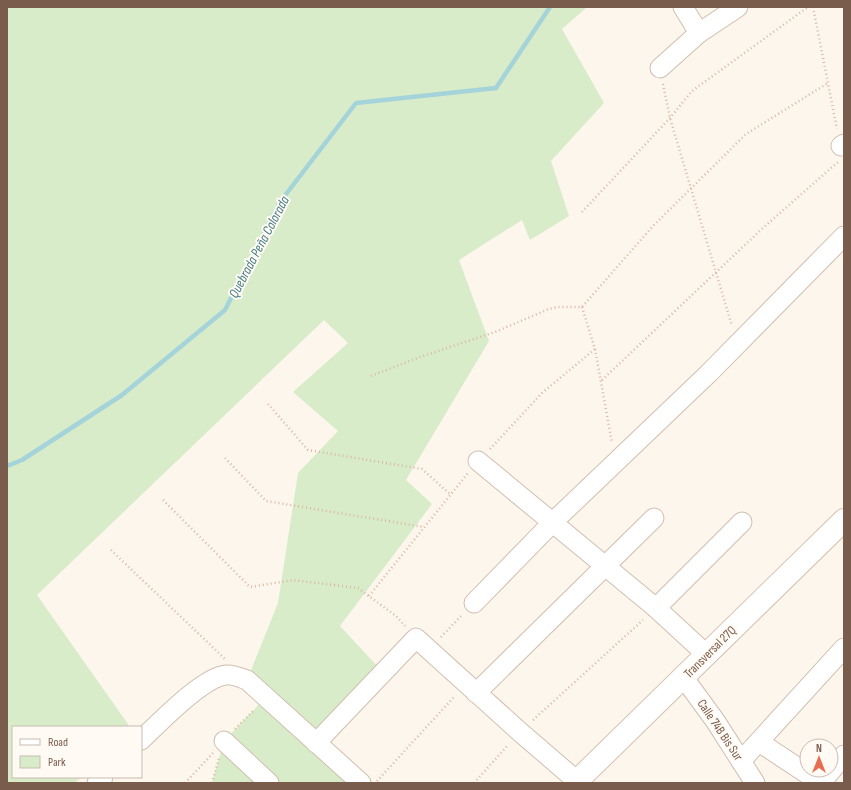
<svg xmlns="http://www.w3.org/2000/svg" width="851" height="790" viewBox="0 0 851 790" font-family="'Sofia Sans Condensed',sans-serif">
<rect width="100%" height="100%" fill="#fdf6ec"/>
<polygon fill="#d8ecc9" points="7,7 587,7 562,29 604,103 551,161 569,216 530,240 522,220 459,260 489,341 406,480 432,504 340,626 380,669 309,741 354,783 212,783 224,741 265,698 247,680 278,603 298,473 338,431 293,392 348,343 324,320 37,595 130,727 13,727 13,777 82,777 74,783 7,783"/>
<g fill="none" stroke-linecap="round" stroke-linejoin="round">
<polyline stroke="#a5d3da" stroke-width="4.5" points="7,466 22,460 122,395 225,310 280,202 356,103 496,88 550,7"/>
<defs>
<g id="street">
<polyline points="683,7 699,33"/>
<polyline points="660,68 699,33 738,7"/>
<polyline points="841,146 844,144"/>
<polyline points="478,461 656,608 707,655"/>
<polyline points="474,603 553,522 709,373 844,236"/>
<polyline points="656,608 742,522"/>
<polyline points="684,678 716,722 755,783"/>
<polyline points="476,693 654,518"/>
<path d="M 141,740 C 159,723 203,677 226,675 C 232,674 241,678 247,680 L 361,783"/>
<polyline points="224,741 269,783"/>
<polyline points="759,742 821,783"/>
<polyline points="316,743 416,638 520,732 577,781"/>
<polyline points="741,761 844,648"/>
<polyline points="97,783 103,777"/>
<polyline points="821,783 844,755"/>
</g>
<polyline id="secondary" points="575,783 844,520"/>
</defs>
<use href="#street" stroke="#d1beb0" stroke-width="21"/>
<use href="#secondary" stroke="#d6c0b0" stroke-width="24"/>
<g stroke="#d9b8a5" stroke-width="2.5" stroke-dasharray="1 3" stroke-linecap="butt">
<polyline points="813,7 837,129"/>
<polyline points="663,84 670,118 732,326"/>
<polyline points="582,212 670,118 692,91 808,7"/>
<polyline points="582,307 595,349 612,443"/>
<polyline points="371,376 420,357 495,332 549,309 558,307 582,307 653,226 746,134 828,83"/>
<polyline points="602,380 764,227 838,162"/>
<polyline points="268,404 308,450 422,469 451,495"/>
<polyline points="490,449 542,393 595,349"/>
<polyline points="225,458 266,501 424,527"/>
<polyline points="163,500 250,587 293,580 358,588 396,616 405,626"/>
<polyline points="111,550 225,659"/>
<polyline points="369,596 468,473"/>
<polyline points="441,637 462,615"/>
<polyline points="533,720 643,620"/>
<polyline points="235,729 254,710"/>
<polyline points="377,781 455,696"/>
<polyline points="185,783 213,753"/>
<polyline points="212,783 219,758"/>
<polyline points="474,783 508,745"/>
</g>
<use href="#street" stroke="#fff" stroke-width="19"/>
<use href="#secondary" stroke="#fff" stroke-width="22"/>
</g>
<g text-anchor="middle" dominant-baseline="central" stroke-width="4" stroke-linejoin="round" paint-order="stroke">
<g font-size="13" fill="#7a5c4d" stroke="#fffaf3">
<text transform="translate(710 652) rotate(-45)">Transversal 27Q</text>
<text transform="translate(720 730) rotate(56)">Calle 74B Bis Sur</text>
</g>
<g font-size="14" font-style="italic" fill="#437c86" stroke="#fffaf3">
<text transform="translate(259 247) rotate(-62)">Quebrada Peña Colorada</text>
</g>
</g>
<rect width="851" height="790" fill="none" stroke="#7a5c4d" stroke-width="16"/>
<rect x="12" y="726" width="130" height="52" fill="#fffaf3" stroke="#cabbb1"/>
<rect x="20" y="739" width="20" height="6" fill="#ffffff" stroke="#cabbb1"/>
<text x="48" y="746" font-size="12" fill="#7a5c4d">Road</text>
<rect x="20" y="756" width="20" height="12" fill="#d8ecc9" stroke="#cabbb1"/>
<text x="48" y="766" font-size="12" fill="#7a5c4d">Park</text>
<g transform="translate(819 758)"><circle r="19" fill="#fffaf3" stroke="#cabbb1"/>
<path d="M0-3L7 15L0 10L-7 15Z" fill="#e76f51"/>
<text y="-6" font-size="11" font-weight="bold" text-anchor="middle" fill="#7a5c4d">N</text>
</g>
</svg>
